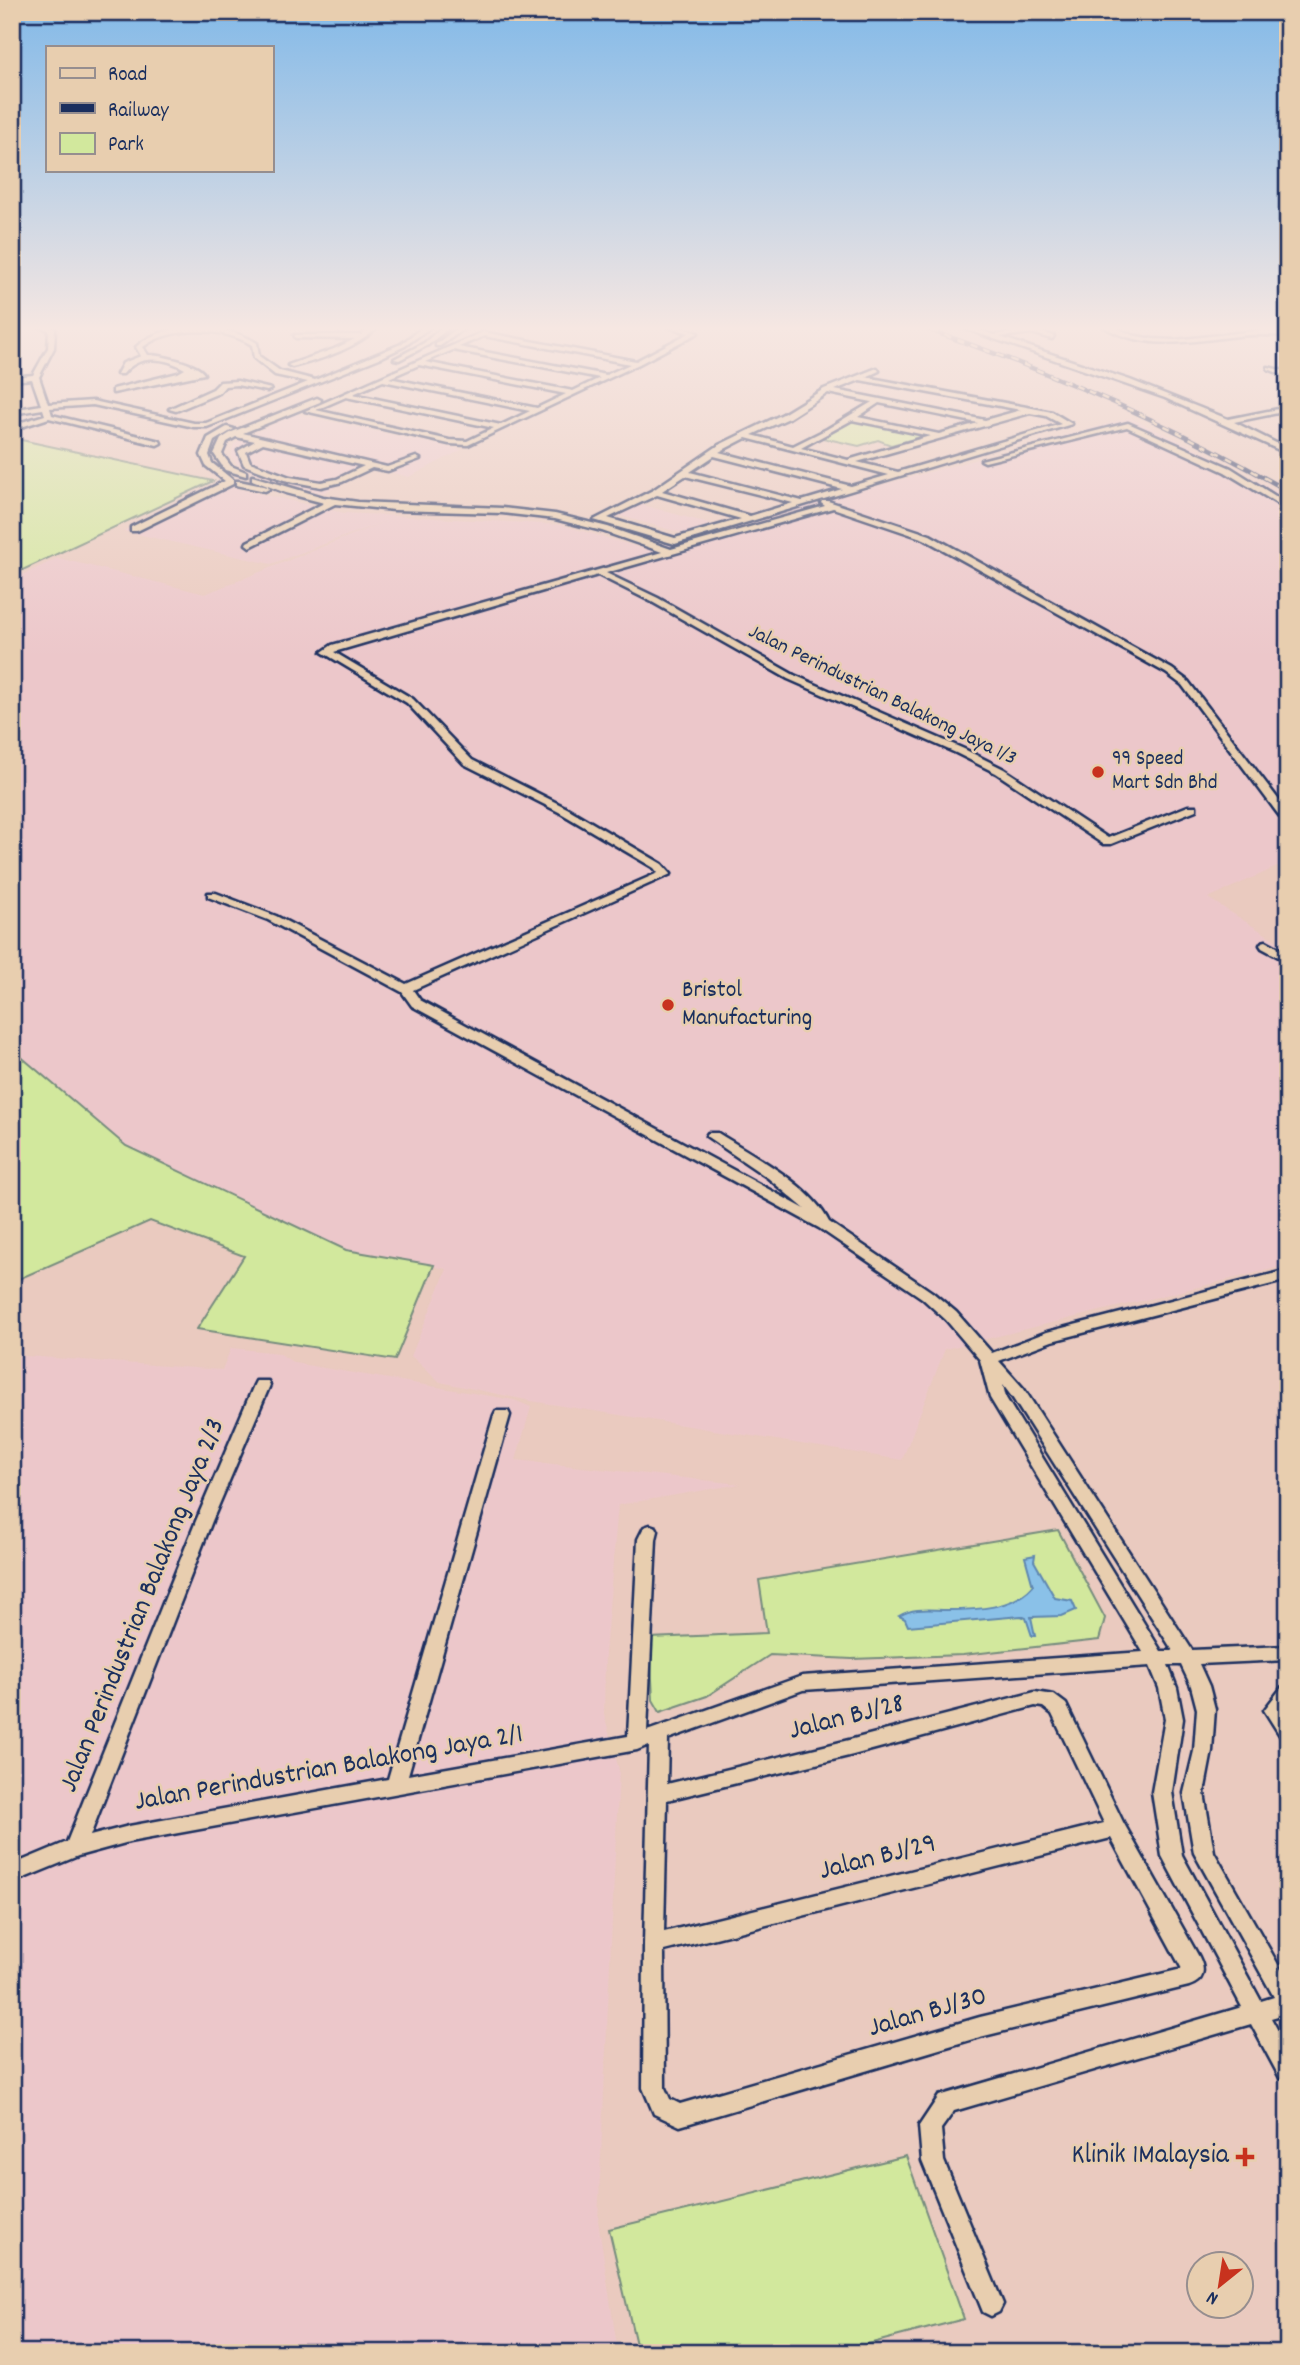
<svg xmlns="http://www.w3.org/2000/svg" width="1300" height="2365" viewBox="0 0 1300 2365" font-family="Dekko,sans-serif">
<rect width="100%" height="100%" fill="#eacabf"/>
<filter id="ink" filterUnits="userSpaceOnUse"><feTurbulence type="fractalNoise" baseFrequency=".0143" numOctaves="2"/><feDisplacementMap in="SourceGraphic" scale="14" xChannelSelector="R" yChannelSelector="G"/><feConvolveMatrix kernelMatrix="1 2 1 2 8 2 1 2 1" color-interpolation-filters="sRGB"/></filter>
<g filter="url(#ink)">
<g fill="#ecc7ca">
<polygon points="296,414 462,450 409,477 373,468 323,493 268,479 240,466 231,457 234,444 247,436"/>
<polygon points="1130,418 1206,453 1288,498 1288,862 1208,898 1288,948 1288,1265 945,1349 902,1460 531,1401 440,1382 411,1356 447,1269 346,1250 126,1146 12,1049 12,580 58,558 205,594 386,521 271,564 123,531 222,485 344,513 562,525 644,549"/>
<polygon points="636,503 718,526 689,535 614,514"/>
<polygon points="231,1348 279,1353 294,1363 514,1400 531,1407 516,1460 740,1484 618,1505 605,1653 604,1714 619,1770 598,2220 618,2353 12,2353 12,1355 222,1370"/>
</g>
<g fill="#d2e89d" stroke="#768c7e" stroke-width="2">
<polygon points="858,421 925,435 925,436 891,445 878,440 859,446 823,438 851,422"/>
<polygon points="12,438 213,481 12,575"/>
<polygon points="12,1049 126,1146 346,1250 434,1265 395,1360 197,1329 244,1256 150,1221 12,1282"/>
<polygon points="1058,1530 1105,1618 1099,1640 963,1655 852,1659 770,1655 707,1696 660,1712 653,1700 650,1638 767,1633 759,1580"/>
<polygon points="906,2156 964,2319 834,2353 638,2353 609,2229"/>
</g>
<path fill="#8ac1e8" stroke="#5e87b1" stroke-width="2" d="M 1035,1555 L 1034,1561 L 1055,1598 L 1072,1601 L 1076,1610 L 1062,1616 L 1031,1617 L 1035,1636 L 1032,1636 L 1026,1618 L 1021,1616 L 908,1626 L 905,1619 L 899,1616 C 914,1607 930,1610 947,1610 C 976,1610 1013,1609 1033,1586 L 1025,1557 Z"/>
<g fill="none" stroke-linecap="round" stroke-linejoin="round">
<defs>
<g id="minor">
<polygon points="12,326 29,326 12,330"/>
<path d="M 38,326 L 50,326 L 55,329 L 54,348 L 39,377 L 48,404 L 93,401 L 194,423 L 206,423 L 308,382 L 275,375 L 254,358 L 252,345 C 222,327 171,326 143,347 L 148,355 C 162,355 199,364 204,374 L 113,393 L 113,389 L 178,373 L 185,369 C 165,357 138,354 123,374 L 117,374 L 123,363 L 141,356 L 136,347 C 165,320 225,323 257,343 L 259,356 L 280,371 L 315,380 L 401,344 L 424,326 L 432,326 L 405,346 L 382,357 L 207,427 L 194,427 L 93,405 L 50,408 L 52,415 L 160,441 L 161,443 L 157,445 L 49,418 L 12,430 L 12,425 L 45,415 L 43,409 L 12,414 L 12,410 L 41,405 L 32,379 L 12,381 L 12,377 L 33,375 L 48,348 L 49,330 Z"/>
<path d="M 372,326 L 380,326 C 356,348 324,359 292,367 L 288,365 L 334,349 L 355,339 L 296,338 L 294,335 L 361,335 Z"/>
<polygon points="443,326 451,326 428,345 399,360 394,359 424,343"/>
<polygon points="460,326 468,326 440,346 436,346 436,344"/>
<path d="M 666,326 L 678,326 L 698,333 L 639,364 L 468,445 L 449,444 L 305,411 L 483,332 L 636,361 L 689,333 ZM 484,336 L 630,364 L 606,375 L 459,347 ZM 453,350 L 600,378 L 573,391 L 425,362 ZM 419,365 L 566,394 L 537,408 L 389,378 ZM 383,381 L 530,411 L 501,425 L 353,394 ZM 346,397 L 494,428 L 467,441 L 449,440 L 316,410 Z"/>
<polygon points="957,326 968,326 994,335 1032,329 1054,336 1052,339 1032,333 1000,337 1130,380 1228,419 1288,407 1288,411 1234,422 1288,449 1288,454 1165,398"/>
<path d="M 1103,326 L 1113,326 L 1132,335 L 1153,339 L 1175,340 L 1263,330 L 1288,332 L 1288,336 C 1271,335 1255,334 1238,336 C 1191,341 1146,352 1103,326 Z"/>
<polygon points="1268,367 1288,372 1288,377 1268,369"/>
<path d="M 877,368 L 879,371 L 866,377 L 1032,408 L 1052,412 L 1072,424 L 675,544 L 594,520 L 653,490 L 719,445 L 783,414 L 824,389 ZM 860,380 L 1021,410 L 985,420 L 835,390 ZM 828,393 L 872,402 L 827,429 L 793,446 L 752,435 L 789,418 ZM 879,403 L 978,423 L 939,434 L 858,417 ZM 1030,413 L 1046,416 L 1061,424 L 898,472 L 857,462 ZM 852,420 L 930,436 L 848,460 L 801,448 ZM 746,438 L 889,475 L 851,486 L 719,452 ZM 714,456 L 842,489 L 802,501 L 690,472 ZM 685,476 L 793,503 L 750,516 L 662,491 ZM 657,495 L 741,519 L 675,538 L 608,518 Z"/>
<polygon points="237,381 271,389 267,391 237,385 225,386 219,393 176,411 169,409 213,389 220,382"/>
<path d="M 317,398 L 321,400 L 320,402 L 243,433 L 387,467 L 416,457 L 420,459 L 388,471 L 372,468 L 342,482 L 321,487 L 284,480 L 244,465 L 238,451 L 255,441 L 236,437 L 227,442 L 222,454 L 231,466 L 246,472 L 246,476 L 225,470 L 214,454 L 221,439 L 232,432 ZM 263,443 L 364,466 L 337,479 L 321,482 L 290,477 L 250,462 L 246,452 Z"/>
<polygon points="1128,423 1231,468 1288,504 1288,510 1225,472 1127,427 985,462 981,460"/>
<polygon points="227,427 234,429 214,441 209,455 212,463 233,480 233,484 137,531 131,531 131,527 225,481 206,466 201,455 208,438"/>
<path d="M 252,476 L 323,497 L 358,502 L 502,508 L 555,514 L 608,527 L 671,549 L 825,506 L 821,503 L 822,501 L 828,501 L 930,535 L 1172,669 L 1188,681 L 1288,812 L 1288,823 L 1284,822 L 1182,685 L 1166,673 L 924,539 L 833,508 L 606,573 L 658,598 L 794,675 L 964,749 L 1004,769 L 1108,838 L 1188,806 L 1196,806 L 1196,810 L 1111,844 L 1103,844 L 996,773 L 956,753 L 788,679 L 652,602 L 598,575 L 334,652 L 413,699 L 472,760 L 567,808 L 662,864 L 671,874 L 413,990 L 420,1000 L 805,1209 L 768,1178 L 706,1136 L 708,1133 L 718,1133 C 753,1155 811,1185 829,1222 L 932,1292 L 956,1312 L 992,1353 L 1047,1332 L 1288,1270 L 1288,1280 L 1052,1341 L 999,1361 L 1024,1389 L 1192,1650 L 1288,1646 L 1288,1660 L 1199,1664 L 1209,1686 L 1215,1709 L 1212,1751 L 1204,1793 L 1214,1852 L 1288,1982 L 1288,2013 L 1271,2018 L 1288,2049 L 1288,2081 L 1280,2078 L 1251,2024 L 954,2111 L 941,2129 L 944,2161 L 1003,2304 L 999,2312 L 991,2316 L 983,2312 L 922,2161 L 919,2126 L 939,2096 L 1242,2007 L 1162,1856 L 1152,1792 L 1165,1719 L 1159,1688 L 1150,1666 L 803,1690 L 668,1739 L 667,1784 L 853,1739 L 1035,1692 L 1054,1695 L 1066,1704 L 1123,1822 L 1199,1957 C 1206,1971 1204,1981 1189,1986 L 980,2037 L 680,2126 L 654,2114 L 643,2088 L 644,1944 L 649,1745 L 637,1750 L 129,1842 L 78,1856 L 12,1883 L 12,1865 L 67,1842 L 196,1521 L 254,1385 L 256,1381 L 268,1381 L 270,1385 L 212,1521 L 90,1836 L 129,1826 L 388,1779 L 494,1415 L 496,1411 L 508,1411 L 510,1415 L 408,1775 L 628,1736 L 638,1539 L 644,1527 L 650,1525 L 656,1527 L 658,1531 L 656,1539 L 647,1731 L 802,1676 L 1143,1652 L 990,1398 L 980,1360 L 946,1320 L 922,1298 L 819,1228 L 412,1006 L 402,992 L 268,920 L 208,897 L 208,893 L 216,893 L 276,916 L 406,984 L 658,873 L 654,868 L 559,812 L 464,764 L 407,703 L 322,652 L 332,645 L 662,552 L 602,531 L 555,519 L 502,513 L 394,510 L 335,504 L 250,547 L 246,544 L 247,542 L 324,503 L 286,493 L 252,480 ZM 1003,1385 L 1012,1397 L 1173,1651 L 1161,1651 L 1006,1398 ZM 1168,1665 L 1181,1665 L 1191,1686 L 1197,1709 L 1194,1751 L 1184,1793 L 1194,1853 L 1274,1997 L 1261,2001 L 1182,1855 L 1172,1792 L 1183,1719 L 1177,1688 ZM 1035,1706 L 1043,1707 L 1052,1714 L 1104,1823 L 664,1932 L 667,1800 L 853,1755 ZM 1111,1838 L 1182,1969 L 980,2017 L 680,2104 L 670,2099 L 665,2088 L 664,1951 Z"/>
<polygon points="239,481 268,487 269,489 265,491 236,485 236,481"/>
<polygon points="1266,941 1288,953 1288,962 1262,948 1260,945 1262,942"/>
<polygon points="1288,1685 1288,1705 1284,1710 1288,1717 1288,1740 1281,1737 1264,1710 1282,1687"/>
</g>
</defs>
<use href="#minor" stroke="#1b2f5e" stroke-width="5"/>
<use href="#minor" fill="#e8ceaf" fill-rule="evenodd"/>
<defs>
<path id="rail" d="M 918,326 C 1047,370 1170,423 1288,491"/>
</defs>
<use href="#rail" stroke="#1b2f5e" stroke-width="4.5"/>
<use href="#rail" stroke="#e8ceaf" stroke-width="2.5" stroke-dasharray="7" stroke-linecap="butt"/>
</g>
</g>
<linearGradient id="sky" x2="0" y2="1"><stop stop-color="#82b9e8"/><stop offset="0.5" stop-color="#f6e7e2"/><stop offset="1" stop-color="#f6e7e2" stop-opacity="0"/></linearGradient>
<rect width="1300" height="657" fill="url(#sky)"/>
<g fill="#c8321e" stroke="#e8ceaf" stroke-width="2.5">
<circle cx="1098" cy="772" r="7"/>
<circle cx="668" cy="1005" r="7"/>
<path d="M1241.5 2146.5h7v7h7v7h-7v7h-7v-7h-7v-7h7z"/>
</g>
<g text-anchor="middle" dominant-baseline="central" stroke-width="5" stroke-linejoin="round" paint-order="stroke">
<g font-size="21" fill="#1b2f5e" stroke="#e8ceaf">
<text transform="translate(882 696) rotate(26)">Jalan Perindustrian Balakong Jaya 1/3</text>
</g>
<g font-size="21" fill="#1b2f5e" stroke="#e8ceaf" text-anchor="start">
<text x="1112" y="760">99 Speed<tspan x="1112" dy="24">Mart Sdn Bhd</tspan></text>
</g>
<g font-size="24" fill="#1b2f5e" stroke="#e8ceaf" text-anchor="start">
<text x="682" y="991">Bristol<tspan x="682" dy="28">Manufacturing</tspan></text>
</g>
<g font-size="28" fill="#1b2f5e" stroke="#e8ceaf">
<text transform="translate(144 1606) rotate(-68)">Jalan Perindustrian Balakong Jaya 2/3</text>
<text transform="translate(847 1719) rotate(-14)">Jalan BJ/28</text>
<text transform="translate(329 1770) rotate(-10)">Jalan Perindustrian Balakong Jaya 2/1</text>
<text transform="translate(878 1859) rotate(-14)">Jalan BJ/29</text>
<text transform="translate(928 2014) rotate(-16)">Jalan BJ/30</text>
</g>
<g font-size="28" fill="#1b2f5e" stroke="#e8ceaf" text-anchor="end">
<text x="1229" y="2157">Klinik 1Malaysia</text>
</g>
</g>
<rect width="1300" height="2365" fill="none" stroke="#e8ceaf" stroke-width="42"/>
<rect x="21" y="21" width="1258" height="2323" fill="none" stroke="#1b2f5e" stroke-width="2.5" filter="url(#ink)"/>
<rect x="46" y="46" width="228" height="126" fill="#e8ceaf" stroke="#968e8f" stroke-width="2"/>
<rect x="60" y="68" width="35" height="10" fill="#e8ceaf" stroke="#968e8f" stroke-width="2"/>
<text x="108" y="80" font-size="21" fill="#1b2f5e">Road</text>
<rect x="60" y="103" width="35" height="10" fill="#1b2f5e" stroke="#968e8f" stroke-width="2"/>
<text x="108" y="116" font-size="21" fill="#1b2f5e">Railway</text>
<rect x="60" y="133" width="35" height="21" fill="#d2e89d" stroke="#968e8f" stroke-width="2"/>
<text x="108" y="150" font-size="21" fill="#1b2f5e">Park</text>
<g transform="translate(1220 2285) rotate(210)"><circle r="33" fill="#e8ceaf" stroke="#968e8f" stroke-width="2"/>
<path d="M0-5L12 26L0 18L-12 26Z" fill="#c8321e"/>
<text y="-10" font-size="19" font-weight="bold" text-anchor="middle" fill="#1b2f5e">N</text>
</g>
</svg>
